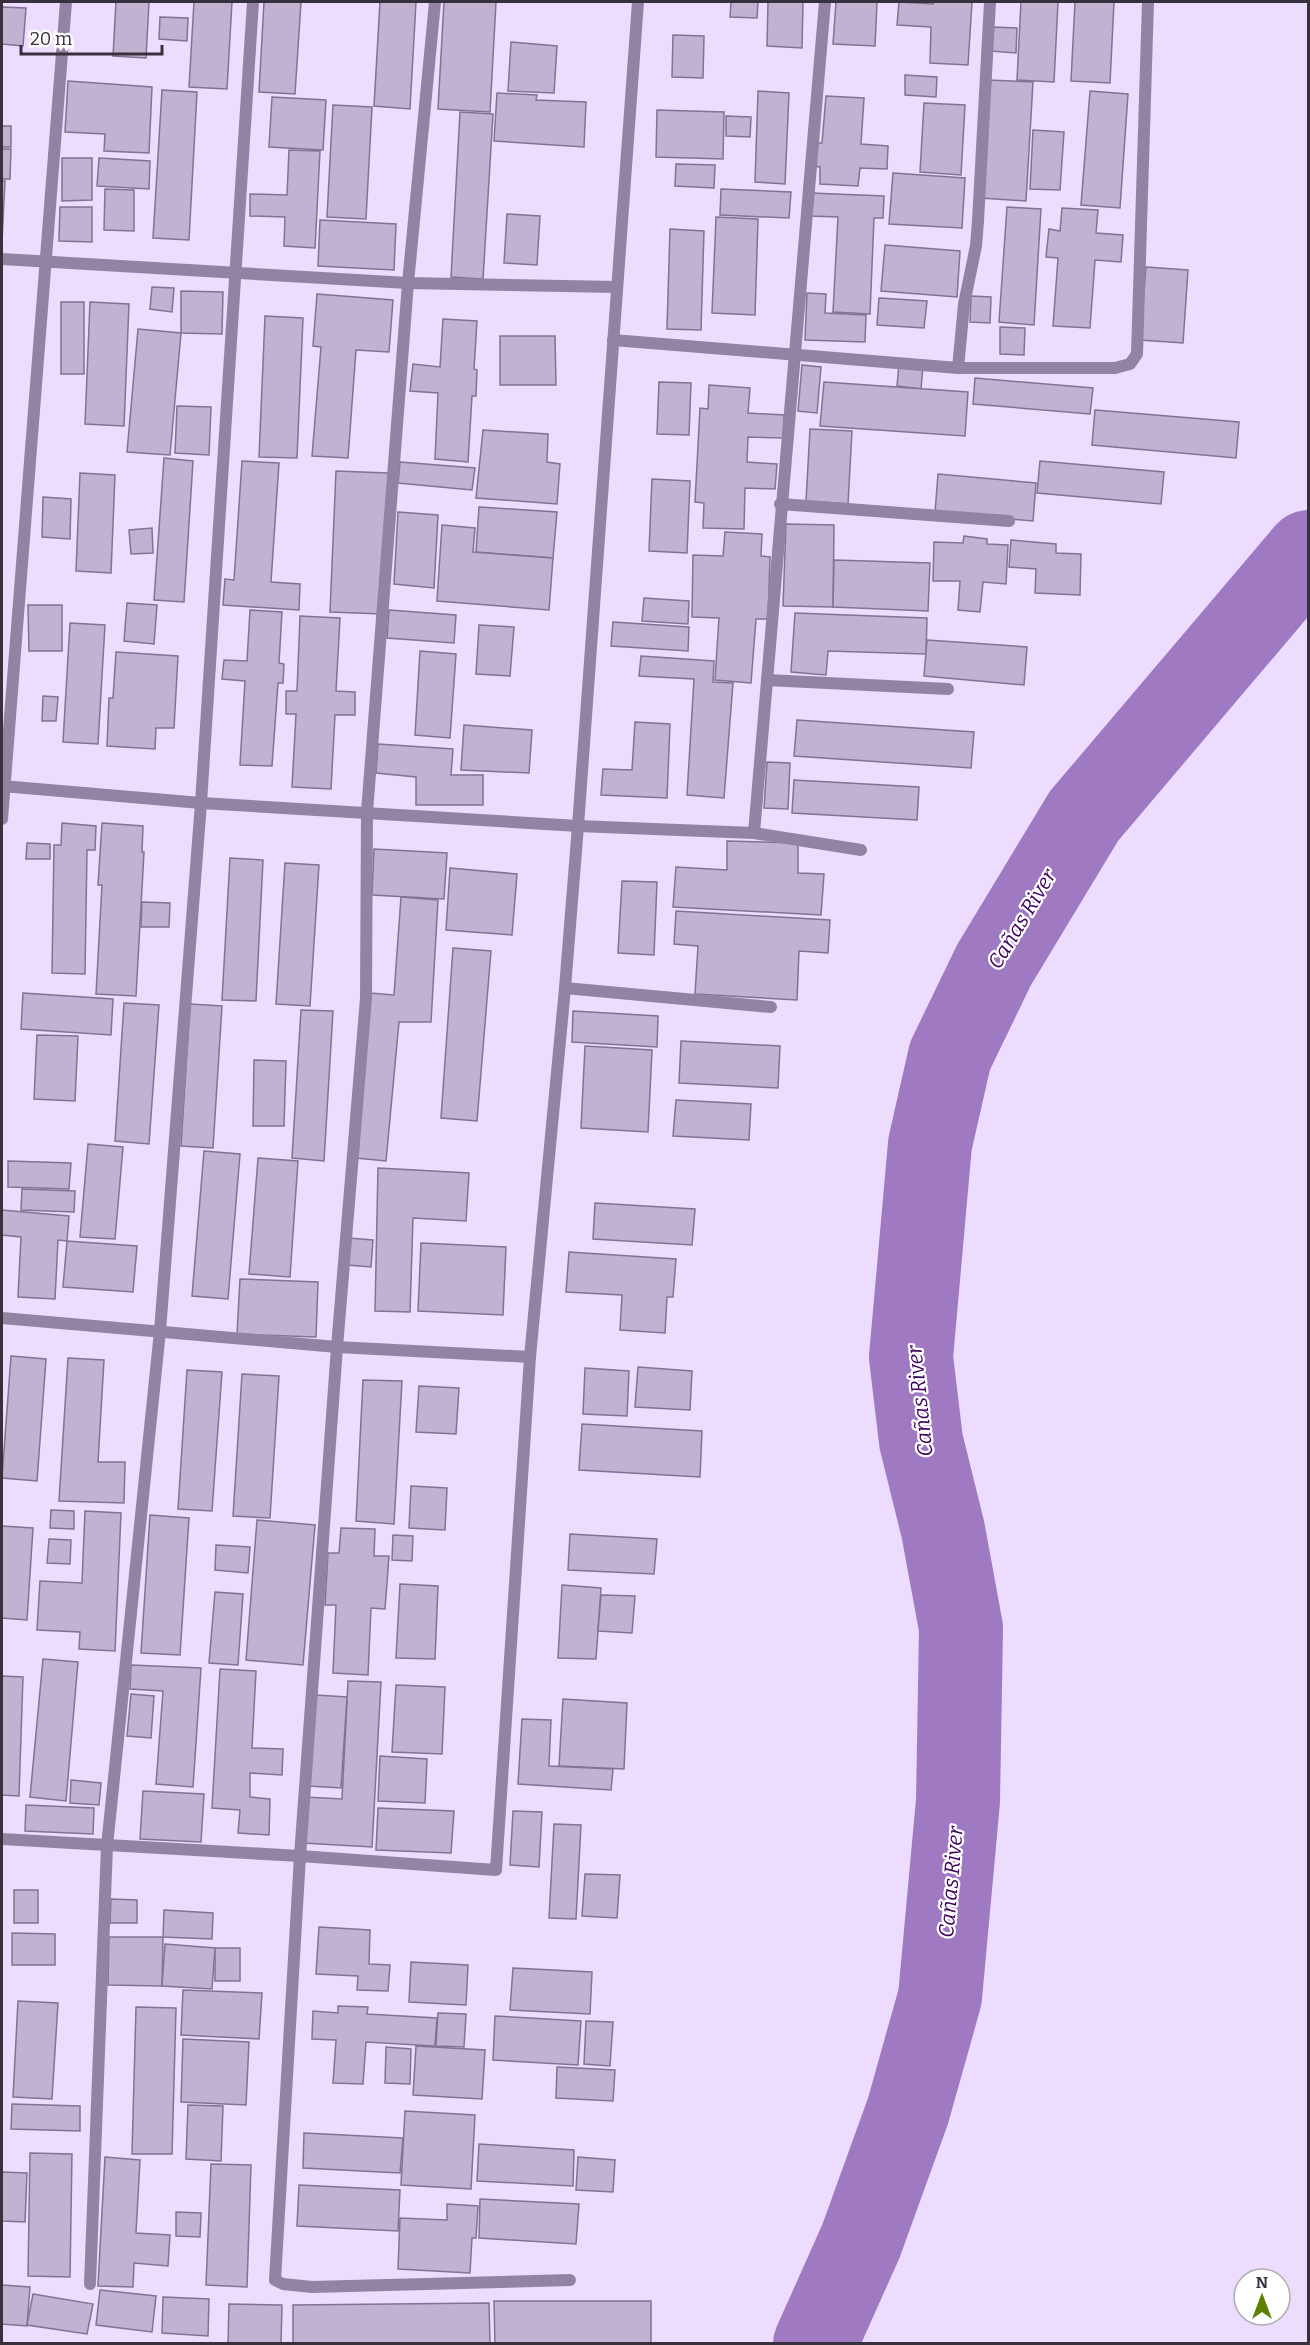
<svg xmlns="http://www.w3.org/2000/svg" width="1310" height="2345" viewBox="0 0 1310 2345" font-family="Bitter,serif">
<rect width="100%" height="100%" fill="#ecdcfd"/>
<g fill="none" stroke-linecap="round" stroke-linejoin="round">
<polyline stroke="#9f7ac3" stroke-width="84" points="815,2344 861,2241 908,2111 940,1997 958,1801 961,1628 943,1530 921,1441 911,1357 930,1144 950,1056 994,965 1084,816 1308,552"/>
</g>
<g fill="#c1b2d2" stroke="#827392" stroke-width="1.5">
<polygon points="116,2 149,2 146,58 113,56"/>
<polygon points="194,2 232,2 227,89 189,87"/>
<polygon points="264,2 301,2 295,94 259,92"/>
<polygon points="380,2 416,2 410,109 374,106"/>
<polygon points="444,2 496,2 490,112 438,109"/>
<polygon points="731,2 758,2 757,18 730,17"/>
<polygon points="768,2 803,2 802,48 767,46"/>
<polygon points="836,2 877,2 875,46 833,44"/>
<polygon points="899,2 933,4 933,2 972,2 968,65 930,63 931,27 897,25"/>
<polygon points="1021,2 1058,2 1054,82 1017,80"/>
<polygon points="1075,2 1114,2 1110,83 1071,81"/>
<polygon points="2,7 26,8 23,46 2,44"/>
<polygon points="160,17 188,18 187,41 159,39"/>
<polygon points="992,27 1017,28 1016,53 990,51"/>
<polygon points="673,35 704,36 703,78 672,77"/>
<polygon points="511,42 557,46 554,93 508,91"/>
<polygon points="905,75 937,77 936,97 905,95"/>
<polygon points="988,80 1033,82 1026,201 981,198"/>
<polygon points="68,81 152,87 149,153 104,151 105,134 65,132"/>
<polygon points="162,90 197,92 189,240 153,238"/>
<polygon points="758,91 789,93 785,184 755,182"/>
<polygon points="1090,91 1128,94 1120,208 1081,205"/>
<polygon points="497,93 537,95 536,100 586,102 584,147 494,141"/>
<polygon points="826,96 864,98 861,144 888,146 887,169 860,168 858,186 820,184 820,167 813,166 814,143 822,143"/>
<polygon points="272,97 326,100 323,150 269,147"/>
<polygon points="924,103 965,105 961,175 920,172"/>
<polygon points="333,105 372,107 366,219 327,217"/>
<polygon points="657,110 724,112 723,159 656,157"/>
<polygon points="460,112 493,114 483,279 451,277"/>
<polygon points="726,116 751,117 750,137 726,136"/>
<rect x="2" y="126" width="9" height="21"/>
<polygon points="1033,130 1064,132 1060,190 1030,189"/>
<polygon points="2,149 11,149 10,179 2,179"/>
<polygon points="289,150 320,151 315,248 284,246 285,217 250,216 250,194 287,195"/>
<polygon points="62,158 92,158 92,200 62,201"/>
<polygon points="99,158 150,161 149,189 97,186"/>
<polygon points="676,164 715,165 714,188 675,186"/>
<polygon points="893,173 965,178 962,228 889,224"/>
<polygon points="2,181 5,181 2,242"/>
<polygon points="105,189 134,190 134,231 104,230"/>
<polygon points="721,189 791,192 789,218 720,215"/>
<polygon points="811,193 884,196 883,218 874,218 870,314 833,312 838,217 810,216"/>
<polygon points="60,207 92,207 92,242 59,241"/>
<polygon points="1007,207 1041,209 1034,325 999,322"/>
<polygon points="1062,208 1098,210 1096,233 1123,235 1121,262 1095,260 1090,328 1053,326 1058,258 1046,257 1049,229 1060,231"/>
<polygon points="507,214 540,216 537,265 504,263"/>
<polygon points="716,217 758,219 755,315 712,313"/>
<polygon points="320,220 396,224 394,270 318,266"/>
<polygon points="670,229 704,231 701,330 667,329"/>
<polygon points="885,245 960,251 957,297 881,291"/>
<polygon points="1146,267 1188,270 1183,343 1140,340"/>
<polygon points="152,287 174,288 172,312 150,309"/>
<polygon points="181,291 223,292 222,334 181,333"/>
<polygon points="807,293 826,294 825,313 866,315 865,342 805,340"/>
<polygon points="317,294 393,300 389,352 356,350 348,458 312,456 321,347 313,346"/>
<polygon points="971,296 991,297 990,323 970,322"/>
<polygon points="879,298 927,301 924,328 877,325"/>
<rect x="61" y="302" width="23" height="72"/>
<polygon points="90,302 129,304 124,426 85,424"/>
<polygon points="265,316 303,318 297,458 259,457"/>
<polygon points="443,319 477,321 474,369 477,370 476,396 472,396 468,462 435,459 438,393 410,391 413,364 440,367"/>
<polygon points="1000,327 1025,328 1024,355 1000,354"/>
<polygon points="138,329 181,333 170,455 127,452"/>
<polygon points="500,336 555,336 556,385 500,385"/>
<polygon points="899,364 923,366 921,389 897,386"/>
<polygon points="802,365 821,367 817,413 798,411"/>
<polygon points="975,378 1093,388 1090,414 973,404"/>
<polygon points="659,382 691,383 689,435 657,434"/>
<polygon points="824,382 968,392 965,436 820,426"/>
<polygon points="709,385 750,388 748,413 784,415 783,438 748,437 747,462 777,464 775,489 745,488 744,529 703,528 704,503 695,502 700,408 708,409"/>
<polygon points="177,406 211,407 209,455 175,453"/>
<polygon points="1095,410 1239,422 1236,458 1092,445"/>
<polygon points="810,429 852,431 848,504 806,501"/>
<polygon points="483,430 548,434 547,462 560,464 557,504 476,498"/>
<polygon points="164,458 193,461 184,602 154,600"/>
<polygon points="242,461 279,463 271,582 300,584 299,610 223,605 225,579 234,580"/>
<polygon points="1040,461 1164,472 1161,504 1037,493"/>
<polygon points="400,462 475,468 472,490 398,483"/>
<polygon points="336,471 388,473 382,614 330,612"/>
<polygon points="80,473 115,475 111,573 76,571"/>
<polygon points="938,474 1036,483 1033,521 935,513"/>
<polygon points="652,479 690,481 687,553 649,551"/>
<polygon points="43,497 71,499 70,539 42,537"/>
<polygon points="479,507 557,512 553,558 476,552"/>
<polygon points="398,512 438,515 434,588 394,584"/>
<polygon points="786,524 834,525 833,607 783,606"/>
<polygon points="442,525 475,528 473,552 553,558 549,610 437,601"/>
<polygon points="152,528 153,553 131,554 129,530"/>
<polygon points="725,532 762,534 761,556 770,557 768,619 756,619 751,683 715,680 719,618 692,617 693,555 723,556"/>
<polygon points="964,536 987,539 987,544 1008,545 1006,584 983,582 980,612 958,610 960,581 933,581 934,542 963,543"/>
<polygon points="1011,540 1056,544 1056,553 1081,554 1080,595 1035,593 1036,569 1009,567"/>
<polygon points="834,560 930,563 928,611 833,607"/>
<polygon points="644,598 689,601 688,624 642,621"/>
<polygon points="127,603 157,605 154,644 124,641"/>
<polygon points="28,605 62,605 62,651 29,651"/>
<polygon points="250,610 282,612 279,663 284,664 283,683 278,683 272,766 240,765 245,681 222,679 224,660 247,661"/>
<polygon points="389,610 456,615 454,643 387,638"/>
<polygon points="795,613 927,618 926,654 828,651 826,675 791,672"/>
<polygon points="300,616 340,618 336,691 355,692 355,715 335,715 331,789 292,787 296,714 286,714 286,691 297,691"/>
<polygon points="613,622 689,627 688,651 611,646"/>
<polygon points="70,623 105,625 98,744 63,742"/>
<polygon points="479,625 514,627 510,676 476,674"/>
<polygon points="927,640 1027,647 1024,685 924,676"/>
<polygon points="420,651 456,654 450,738 415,735"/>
<polygon points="116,652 178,656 174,728 156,728 155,749 107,746 109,698 113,698"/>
<polygon points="641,656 714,661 713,682 733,683 724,798 687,795 694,679 639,676"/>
<polygon points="43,696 58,697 56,721 42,721"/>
<polygon points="797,720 974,732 971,768 794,756"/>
<polygon points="635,722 670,724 667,798 601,795 603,769 632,770"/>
<polygon points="464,725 532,730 529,773 461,770"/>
<polygon points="378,744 453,749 451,775 483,775 483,805 416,805 416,777 376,773"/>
<polygon points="767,762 790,763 788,809 764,808"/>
<polygon points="794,780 919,787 917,820 792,813"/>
<polygon points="62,823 96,826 95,850 87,850 85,974 52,973 54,845 61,845"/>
<polygon points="102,823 143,826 142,852 144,852 136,996 96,994 102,885 98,885"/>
<polygon points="727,841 798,843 798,873 824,874 821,915 673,907 676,867 727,870"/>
<polygon points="27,843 50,844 50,859 26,859"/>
<polygon points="374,849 447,853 444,899 372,895"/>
<polygon points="230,858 263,860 256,1001 222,1000"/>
<polygon points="285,863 319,865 310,1006 276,1004"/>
<polygon points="450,868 517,874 512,935 446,930"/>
<polygon points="622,881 657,882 654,955 618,953"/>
<polygon points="401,897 438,900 431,1022 399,1022 386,1161 356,1158 371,993 394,995"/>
<polygon points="142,902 170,903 169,927 141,927"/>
<polygon points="676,911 830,920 828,953 799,951 797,1000 695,994 698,946 674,944"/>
<polygon points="453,948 491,951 477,1121 441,1118"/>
<polygon points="23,993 113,999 111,1035 21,1029"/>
<polygon points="124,1003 159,1005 149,1144 115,1141"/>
<polygon points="190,1004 222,1006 213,1148 181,1146"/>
<polygon points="301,1010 333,1011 324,1161 292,1158"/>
<polygon points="573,1011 658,1016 657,1047 572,1042"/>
<polygon points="37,1035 78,1036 75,1101 34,1099"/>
<polygon points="681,1041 780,1046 778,1088 679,1083"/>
<polygon points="585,1046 652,1050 648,1132 581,1128"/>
<polygon points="254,1060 286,1061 284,1126 253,1126"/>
<polygon points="676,1100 751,1104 749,1140 673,1136"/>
<polygon points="88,1144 123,1147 115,1239 80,1237"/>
<polygon points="204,1151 240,1154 228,1299 192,1296"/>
<polygon points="258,1158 298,1161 290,1277 249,1274"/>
<polygon points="8,1161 71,1163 69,1189 8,1187"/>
<polygon points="378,1168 469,1173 466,1221 413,1218 410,1312 375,1311"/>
<polygon points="22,1189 75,1191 74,1212 21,1210"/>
<polygon points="595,1203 695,1209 692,1245 593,1239"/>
<polygon points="2,1210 69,1216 67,1241 58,1240 55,1299 18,1297 21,1237 2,1235"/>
<polygon points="349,1238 373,1240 371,1267 347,1265"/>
<polygon points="67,1241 137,1246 133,1292 63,1287"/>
<polygon points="421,1243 506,1247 503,1315 418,1311"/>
<polygon points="569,1252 676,1259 673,1297 667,1297 665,1333 620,1330 622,1295 566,1292"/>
<polygon points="240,1279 318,1282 316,1337 237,1334"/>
<polygon points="11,1356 46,1359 37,1481 2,1478"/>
<polygon points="68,1358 104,1360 98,1462 125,1462 124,1503 59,1501"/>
<polygon points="638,1367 692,1371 690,1410 635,1407"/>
<polygon points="585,1368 629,1371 627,1416 583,1414"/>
<polygon points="187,1370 222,1372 212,1511 178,1509"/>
<polygon points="242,1374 279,1376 270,1518 233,1516"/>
<polygon points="363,1380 402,1381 394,1524 356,1521"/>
<polygon points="419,1386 459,1388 456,1434 416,1432"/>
<polygon points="582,1424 702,1431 700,1477 579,1470"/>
<polygon points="411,1486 447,1488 445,1530 409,1528"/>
<polygon points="51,1510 74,1511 74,1529 50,1528"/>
<polygon points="85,1511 121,1513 115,1651 79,1649 80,1632 37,1630 40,1581 82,1583"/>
<polygon points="150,1515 189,1518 180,1655 141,1653"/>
<polygon points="257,1520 315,1525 303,1665 246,1660"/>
<polygon points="2,1526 33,1528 27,1620 2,1618"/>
<polygon points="341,1528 375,1529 374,1556 389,1556 385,1609 371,1608 368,1675 333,1673 336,1605 325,1605 328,1553 339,1553"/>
<polygon points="570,1534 657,1539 654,1574 568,1570"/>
<polygon points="393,1535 413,1536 412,1561 392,1560"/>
<polygon points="49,1539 71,1540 70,1564 47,1563"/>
<polygon points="216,1545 250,1547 248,1573 215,1570"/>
<polygon points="400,1584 438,1586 435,1659 396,1658"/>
<polygon points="562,1585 601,1588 596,1659 558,1658"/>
<polygon points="215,1592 243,1594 238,1665 209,1663"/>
<polygon points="601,1595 635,1596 632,1633 598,1631"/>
<polygon points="43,1659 78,1662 66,1801 30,1797"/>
<polygon points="131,1665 201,1668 193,1787 156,1784 163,1691 130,1689"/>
<polygon points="220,1669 256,1671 252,1748 283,1749 282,1775 250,1773 250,1797 270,1799 269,1835 238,1833 240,1810 212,1808"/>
<polygon points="2,1676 23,1677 19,1796 2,1795"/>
<polygon points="348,1681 381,1682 372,1847 303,1843 306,1797 342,1799"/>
<polygon points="396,1685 445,1687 442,1754 392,1752"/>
<polygon points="131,1694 154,1696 151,1738 127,1736"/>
<polygon points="316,1695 347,1697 341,1788 309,1786"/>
<polygon points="563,1699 627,1703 624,1769 559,1766"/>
<polygon points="522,1719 551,1720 549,1766 613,1769 611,1790 518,1784"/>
<polygon points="380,1756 427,1759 425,1803 378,1801"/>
<polygon points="71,1780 101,1783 99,1805 70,1803"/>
<polygon points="143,1791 204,1794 201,1842 140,1839"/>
<polygon points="26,1805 94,1808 93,1834 25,1831"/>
<polygon points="378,1808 454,1811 451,1853 376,1850"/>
<polygon points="513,1811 542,1812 539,1867 510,1865"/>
<polygon points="554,1824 581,1825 576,1919 549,1918"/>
<polygon points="585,1874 620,1875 617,1918 582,1916"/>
<rect x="14" y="1890" width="24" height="33"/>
<polygon points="111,1899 137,1900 137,1923 110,1923"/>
<polygon points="164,1910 213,1913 212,1939 163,1937"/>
<polygon points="319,1927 370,1930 369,1964 390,1965 388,1991 357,1990 358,1976 316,1974"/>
<polygon points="12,1933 55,1934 55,1965 12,1965"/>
<polygon points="109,1937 163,1937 162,1986 108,1985"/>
<polygon points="165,1944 215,1948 212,1989 162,1986"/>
<rect x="215" y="1948" width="25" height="33"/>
<polygon points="411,1962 468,1965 466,2005 409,2002"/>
<polygon points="513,1968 592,1972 590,2014 510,2010"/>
<polygon points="183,1990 262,1993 259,2039 181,2035"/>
<polygon points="18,2001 58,2003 52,2099 13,2097"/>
<polygon points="338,2006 368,2007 367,2014 437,2018 435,2046 366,2042 363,2084 333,2083 336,2040 312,2039 313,2011 338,2013"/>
<polygon points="136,2007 176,2008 172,2154 132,2154"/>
<polygon points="438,2013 466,2014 464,2047 436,2046"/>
<polygon points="495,2016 581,2021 578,2065 493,2060"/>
<polygon points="586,2021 613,2022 610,2066 584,2064"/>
<polygon points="183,2039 249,2042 246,2105 181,2102"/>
<polygon points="416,2046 485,2050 482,2099 413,2095"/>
<polygon points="386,2047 411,2049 410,2084 385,2083"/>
<polygon points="557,2067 615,2070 613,2101 556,2098"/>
<polygon points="12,2104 80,2106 80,2131 11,2129"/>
<polygon points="188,2105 223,2106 221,2161 186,2159"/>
<polygon points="405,2111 475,2115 471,2189 401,2185"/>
<polygon points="304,2133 403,2138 400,2173 303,2168"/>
<polygon points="479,2144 574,2150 573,2186 477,2181"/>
<polygon points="30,2153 72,2154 70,2277 28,2276"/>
<polygon points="105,2157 140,2160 136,2233 170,2235 168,2266 134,2263 133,2287 98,2286"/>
<polygon points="578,2157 615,2160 613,2192 576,2190"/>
<polygon points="211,2164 251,2165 247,2287 206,2285"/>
<polygon points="2,2172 27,2173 25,2222 2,2221"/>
<polygon points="299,2185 400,2190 398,2231 297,2226"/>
<polygon points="480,2199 579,2204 576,2244 479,2238"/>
<polygon points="447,2204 478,2206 476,2238 472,2238 470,2273 398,2269 400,2218 447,2220"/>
<polygon points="176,2212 201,2213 200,2237 176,2236"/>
<polygon points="2,2285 30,2287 27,2326 2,2324"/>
<polygon points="100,2290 156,2296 152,2332 96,2325"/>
<polygon points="33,2294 93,2304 87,2334 27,2325"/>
<polygon points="163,2297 209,2299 208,2336 162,2333"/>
<polygon points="494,2301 651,2301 651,2344 495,2344"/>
<polygon points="489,2303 490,2344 293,2344 293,2305"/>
<polygon points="229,2304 282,2305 281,2344 228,2344"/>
</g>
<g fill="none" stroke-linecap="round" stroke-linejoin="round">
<g stroke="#9283a3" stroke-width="12">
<polyline points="435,2 408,283 367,812 366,998 337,1347 300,1856 275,2280 283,2284 312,2287 570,2280"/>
<polyline points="2,259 408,283 617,287"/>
<polyline points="613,340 958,368 1115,368 1130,364 1137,354 1148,2"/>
<polyline points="958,368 964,304 976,246 978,221 990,2"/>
<polyline points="780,504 1009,521"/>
<polyline points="767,680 948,689"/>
<polyline points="2,786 201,803 578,826 754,833 825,2"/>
<polyline points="2,819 66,2"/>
<polyline points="754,833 861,850"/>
<polyline points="565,988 771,1007"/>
<polyline points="2,1318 337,1347 530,1357"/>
<polyline points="2,1839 300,1856 496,1870 530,1357 565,988 578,826 638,2"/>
<polyline points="90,2284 107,1846 160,1331 201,803 253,2"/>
</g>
</g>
<g text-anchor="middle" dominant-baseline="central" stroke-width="4.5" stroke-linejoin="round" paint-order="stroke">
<g font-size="21" font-style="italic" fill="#3d035f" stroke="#fff">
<text transform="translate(1022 919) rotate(-59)">Cañas River</text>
<text transform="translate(920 1401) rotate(-96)">Cañas River</text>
<text transform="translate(951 1882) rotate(-85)">Cañas River</text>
</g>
</g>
<rect width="1310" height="2345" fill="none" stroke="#37303d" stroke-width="6"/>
<g transform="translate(1262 2297)"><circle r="28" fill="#ffffff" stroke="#afacb1" stroke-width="1.5"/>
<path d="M0-4.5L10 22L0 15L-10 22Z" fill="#5c8100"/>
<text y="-9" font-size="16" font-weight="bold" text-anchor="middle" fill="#37303d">N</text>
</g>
<path d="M21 45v9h141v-9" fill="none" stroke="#37303d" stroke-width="3"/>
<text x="30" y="45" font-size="18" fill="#37303d" stroke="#ffffff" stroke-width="4.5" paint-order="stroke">20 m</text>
</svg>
